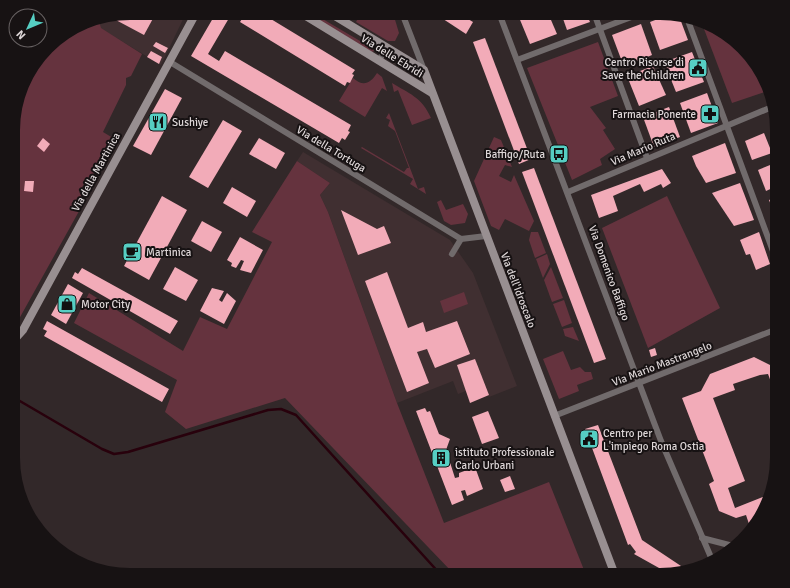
<svg xmlns="http://www.w3.org/2000/svg" width="790" height="588" viewBox="0 0 790 588" font-family="Signika,sans-serif">
<rect width="100%" height="100%" fill="#322829"/>
<g fill="#402f31">
<polygon points="130,13 186,13 161,65 100,28 97,18"/>
<polygon points="303,152 450,240 473,273 517,386 489,397 487,392 466,391 458,394 453,381 397,403 328,212 320,195 330,183 297,161"/>
</g>
<g fill="#65333e">
<polygon points="361,13 393,13 399,33 395,41 388,41 356,22"/>
<polygon points="98,18 101,28 142,54 131,76 126,78 126,85 103,132 113,138 88,184 84,184 79,192 82,196 79,202 83,204 14,328 14,114 29,72 53,42 92,19"/>
<polygon points="321,18 372,48 374,51 372,52 321,21"/>
<polygon points="701,21 737,42 765,78 768,91 732,103"/>
<polygon points="598,42 618,96 590,107 606,128 603,130 615,149 600,159 602,165 572,180 527,68"/>
<path d="M 377,73 L 382,77 L 387,91 L 382,88 L 365,117 L 339,101 L 353,78 C 363,87 370,84 377,73 Z"/>
<path d="M 392,83 C 408,93 422,97 431,118 L 412,125 L 398,90 L 394,92 Z"/>
<polygon points="389,113 418,189 424,187 426,194 410,184 413,179 361,148 362,147 404,172 407,168 409,168 395,131 388,126 390,120 386,118"/>
<polygon points="494,137 501,140 512,167 505,165 499,176 511,182 514,175 534,221 529,231 505,219 499,230 491,226 474,181"/>
<polygon points="297,161 330,183 320,195 328,212 397,403 444,523 549,482 586,575 457,575 453,573 285,398 186,429 165,412 177,380 74,323 89,293 183,351 200,317 227,329 272,242 252,232"/>
<polygon points="667,196 720,308 648,348 602,228"/>
<polygon points="441,200 446,210 463,204 468,214 465,223 451,225 444,221 437,202"/>
<polygon points="531,232 538,232 546,253 535,258 529,240"/>
<polygon points="547,254 550,264 543,278 536,259"/>
<polygon points="551,267 563,298 552,302 544,280"/>
<polygon points="464,292 468,304 444,313 440,301"/>
<polygon points="564,300 572,323 562,327 553,304"/>
<polygon points="573,327 579,341 565,336 563,329"/>
<polygon points="563,351 571,370 580,367 585,372 591,372 593,379 577,385 579,391 559,399 543,359"/>
</g>
<g fill="none" stroke-linecap="round" stroke-linejoin="round">
<polyline stroke="#28010c" stroke-width="2.5" points="13,397 102,449 114,454 128,452 268,410 281,409 296,415 441,575"/>
</g>
<g fill="#f2abb8">
<polygon points="130,13 156,13 144,35 114,19 113,16"/>
<polygon points="216,13 232,13 208,54 219,61 225,51 351,125 348,131 350,132 345,140 342,138 339,143 191,56"/>
<polygon points="243,13 261,13 355,70 352,74 354,75 350,83 347,82 345,86 240,22 245,14"/>
<polygon points="434,13 458,13 473,22 466,34"/>
<polygon points="522,13 548,13 557,34 530,44 518,15"/>
<polygon points="561,13 586,13 590,22 567,30"/>
<polygon points="671,14 679,16 688,40 660,50 650,22"/>
<polygon points="641,24 652,55 624,67 612,35"/>
<polygon points="485,38 531,159 519,164 473,42"/>
<polygon points="156,42 168,48 165,53 153,46"/>
<polygon points="151,51 162,57 159,64 147,57"/>
<polygon points="692,52 704,82 676,92 664,62"/>
<polygon points="653,66 666,95 639,106 627,76"/>
<polygon points="165,89 182,98 151,155 133,146"/>
<polygon points="707,93 718,123 691,133 680,103"/>
<polygon points="669,107 680,137 654,147 643,117"/>
<polygon points="223,120 242,131 208,188 189,177"/>
<polygon points="764,133 772,153 752,160 745,141"/>
<polygon points="43,138 50,144 44,152 37,146"/>
<polygon points="259,138 285,153 276,169 249,154"/>
<polygon points="725,143 736,173 706,183 696,166 692,156"/>
<polygon points="775,163 777,186 766,191 758,170"/>
<polygon points="534,168 606,359 594,363 522,172"/>
<polygon points="662,169 671,183 663,188 661,184 644,192 640,184 613,196 618,211 599,218 591,195"/>
<polygon points="25,181 34,181 33,192 24,191"/>
<polygon points="740,183 754,220 734,226 712,193"/>
<polygon points="232,187 256,201 247,217 223,203"/>
<polygon points="162,196 187,210 149,280 124,266"/>
<polygon points="777,197 777,220 769,200"/>
<polygon points="341,210 377,229 384,226 391,243 358,255"/>
<polygon points="202,221 222,232 211,252 191,241"/>
<polygon points="759,232 770,264 756,270 750,254 746,255 740,240"/>
<polygon points="240,237 263,250 251,273 240,270 244,261 241,260 236,268 231,266 232,263 227,260"/>
<polygon points="175,267 198,280 186,301 163,289"/>
<polygon points="82,268 178,321 170,334 72,278 75,272 78,274"/>
<polygon points="387,272 408,328 423,322 426,332 457,321 470,354 435,368 427,349 417,352 429,383 407,392 365,281"/>
<polygon points="68,284 83,293 66,324 51,315"/>
<polygon points="212,288 224,291 219,300 222,302 227,293 236,301 224,324 200,311"/>
<polygon points="47,321 169,389 162,402 44,336 47,331 43,329"/>
<polygon points="655,348 657,355 651,357 649,350"/>
<polygon points="754,357 770,365 775,360 777,363 777,398 768,374 760,375 733,384 735,390 713,398 745,481 728,488 735,508 770,494 768,503 757,522 749,524 746,515 736,518 719,511 709,484 714,481 682,398 701,391 710,374"/>
<polygon points="475,359 489,395 470,403 457,365"/>
<polygon points="425,408 427,412 430,411 439,434 450,439 446,450 455,478 459,477 459,473 475,467 483,489 467,496 465,490 461,491 464,500 452,505 416,411"/>
<polygon points="488,411 499,438 482,444 472,417"/>
<polygon points="598,425 642,540 681,566 678,571 668,573 634,554 636,552 630,544 628,545 585,429"/>
<polygon points="510,476 515,489 505,492 500,480"/>
</g>
<g fill="none" stroke-linecap="round" stroke-linejoin="round">
<g stroke="#716b6c" stroke-width="6">
<polyline points="402,13 424,70"/>
<polyline points="499,13 661,441 713,562"/>
<polyline points="594,13 647,158"/>
<polyline points="687,18 777,262"/>
<polyline points="517,60 642,13"/>
<polyline points="379,61 386,47"/>
<polyline points="170,62 461,239 486,236"/>
<polyline points="568,192 772,107"/>
<polyline points="452,254 461,239"/>
<polyline points="554,416 777,329"/>
<polyline points="702,538 733,546"/>
</g>
<g stroke="#988f91" stroke-width="8">
<polyline points="301,13 432,93"/>
<polyline points="330,13 424,70 615,575"/>
<polyline points="14,340 23,330 196,13"/>
</g>
</g>
<defs>
<symbol id="civic-square" viewBox="-11 -11 22 22"><rect x="-9" y="-9" width="18" height="18" rx="4" fill="#56cec3" stroke="#171213"/><path d="M-.6-6.5H3V-4.5H.6V-3L4-1V1h2V6H-6V1h2V-1L-.6-3ZM-1.2 2.5V6h2.4V2.5Z" fill="#111"/></symbol>
<symbol id="pharmacy-square" viewBox="-11 -11 22 22"><rect x="-9" y="-9" width="18" height="18" rx="4" fill="#56cec3" stroke="#171213"/><path d="M-2-6h4v4h4v4h-4v4h-4v-4h-4v-4h4Z" fill="#111"/></symbol>
<symbol id="restaurant-square" viewBox="-11 -11 22 22"><rect x="-9" y="-9" width="18" height="18" rx="4" fill="#56cec3" stroke="#171213"/><path d="M-5-6h1v4h1v-4h1v4h1v-4h1v5L-1.5 .5V6h-2V.5L-5-1ZM5-6V6H3V1.5H1.5Q1.5-4 5-6Z" fill="#111"/></symbol>
<symbol id="bus-square" viewBox="-11 -11 22 22"><rect x="-9" y="-9" width="18" height="18" rx="4" fill="#56cec3" stroke="#171213"/><path d="M-5-6H5V4H4V6H2V4H-2V6H-4V4H-5ZM-3.5-4V0h7V-4ZM-3.5 1.2v1.5H-2V1.2ZM2 1.2v1.5H3.5V1.2Z" fill="#111"/></symbol>
<symbol id="cafe-square" viewBox="-11 -11 22 22"><rect x="-9" y="-9" width="18" height="18" rx="4" fill="#56cec3" stroke="#171213"/><path d="M-5.5-4.5H6V0H3Q3 3.5 0 3.5H-2.5Q-5.5 3.5-5.5 0ZM3-3.2v2h1.7v-2ZM-6 4.5H4V6H-6Z" fill="#111"/></symbol>
<symbol id="shop-square" viewBox="-11 -11 22 22"><rect x="-9" y="-9" width="18" height="18" rx="4" fill="#56cec3" stroke="#171213"/><path d="M-5-2.5h2.3a2.7 3.5 0 0 1 5.4 0H5L5.5 6h-11ZM-1.5-2.5h3a1.5 2.3 0 0 0-3 0Z" fill="#111"/></symbol>
<symbol id="building-square" viewBox="-11 -11 22 22"><rect x="-9" y="-9" width="18" height="18" rx="4" fill="#56cec3" stroke="#171213"/><path d="M-4-6H4V6H1V3H-1V6H-4ZM-2.5-4.3h1.7v1.8h-1.7ZM.8-4.3h1.7v1.8H.8ZM-2.5-1h1.7V.8h-1.7ZM.8-1h1.7V.8H.8Z" fill="#111"/></symbol>
</defs>
<g fill-rule="evenodd">
<use href="#civic-square" x="687" y="57" width="22" height="22"/>
<use href="#pharmacy-square" x="699" y="103" width="22" height="22"/>
<use href="#restaurant-square" x="147" y="111" width="22" height="22"/>
<use href="#bus-square" x="548" y="143" width="22" height="22"/>
<use href="#cafe-square" x="121" y="241" width="22" height="22"/>
<use href="#shop-square" x="56" y="293" width="22" height="22"/>
<use href="#civic-square" x="578" y="428" width="22" height="22"/>
<use href="#building-square" x="430" y="447" width="22" height="22"/>
</g>
<g text-anchor="middle" dominant-baseline="central" stroke-width="4" stroke-linejoin="round" paint-order="stroke">
<g font-size="11" fill="#ded7d8" stroke="#171213">
<text transform="translate(392 56) rotate(32)">Via delle Ebridi</text>
<text transform="translate(331 149) rotate(31)">Via della Tortuga</text>
<text transform="translate(643 149) rotate(-23)">Via Mario Ruta</text>
<text transform="translate(96 172) rotate(-61)">Via della Martinica</text>
<text transform="translate(609 273) rotate(70)">Via Domenico Baffigo</text>
<text transform="translate(518 290) rotate(69)">Via dell'Idroscalo</text>
<text transform="translate(662 364) rotate(-21)">Via Mario Mastrangelo</text>
</g>
<g font-size="11" fill="#ded7d8" stroke="#171213" text-anchor="start">
<text x="684" y="62" text-anchor="end">Centro Risorse di<tspan x="684" dy="13">Save the Children</tspan></text>
<text x="696" y="114" text-anchor="end">Farmacia Ponente</text>
<text x="172" y="122">Sushiye</text>
<text x="545" y="154" text-anchor="end">Baffigo/Ruta</text>
<text x="146" y="252">Martinica</text>
<text x="81" y="304">Motor City</text>
<text x="603" y="433">Centro per<tspan x="603" dy="13">L'impiego Roma Ostia</tspan></text>
<text x="455" y="452">istituto Professionale<tspan x="455" dy="13">Carlo Urbani</tspan></text>
</g>
</g>
<path d="M0 0H790V588H0ZM130 20H660A110 110 0 0 1 770 130V458A110 110 0 0 1 660 568H130A110 110 0 0 1 20 458V130A110 110 0 0 1 130 20Z" fill="#171213" fill-rule="evenodd"/>
<g transform="translate(28 28) rotate(226)"><circle r="19" fill="#171213" stroke="#676162"/>
<path d="M0-3L7 15L0 10L-7 15Z" fill="#56cec3"/>
<text y="-6" font-size="11" font-weight="bold" text-anchor="middle" fill="#ded7d8">N</text>
</g>
</svg>
